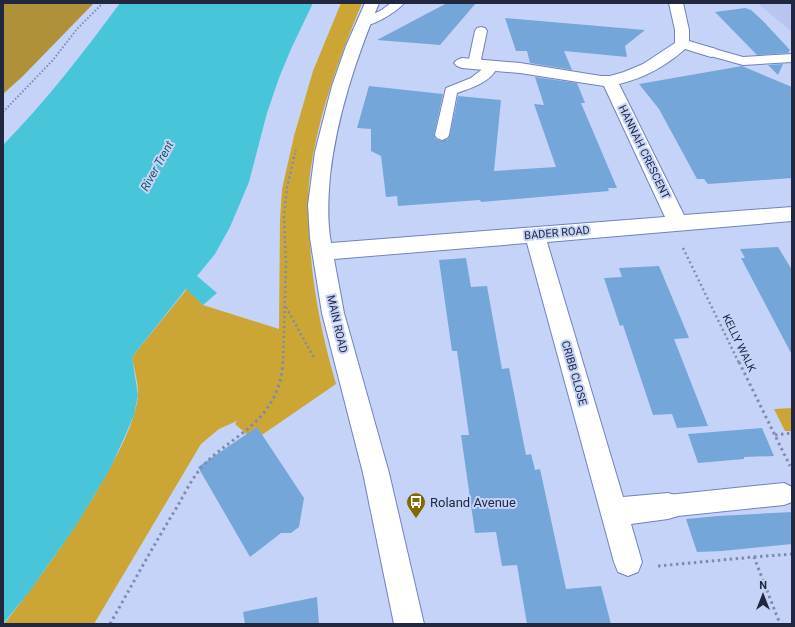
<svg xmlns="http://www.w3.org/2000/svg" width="795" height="627" viewBox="0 0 795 627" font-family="Roboto,sans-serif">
<rect width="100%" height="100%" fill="#c6d3f9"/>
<polygon fill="#b8c5f0" points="757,3 792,3 792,32"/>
<g fill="#cba634">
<path d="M 341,3 L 362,3 C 338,61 316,121 309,183 C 308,193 309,204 309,214 C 309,272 320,329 336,384 L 256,439 L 251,438 L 235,424 L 237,421 L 219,429 L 201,444 L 94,624 L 4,624 C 38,581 70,536 98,489 C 114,461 133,429 138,397 C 139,385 134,369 132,357 L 187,289 L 203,305 L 279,329 L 280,220 L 282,189 L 294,136 L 313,71 Z"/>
<polygon points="792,408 792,431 785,431 774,409"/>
</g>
<polygon fill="#af913a" points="3,3 94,3 22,77 3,94"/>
<path fill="#49c5d9" d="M 120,3 L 313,3 L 291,49 L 279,78 L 267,113 L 249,182 L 230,227 L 215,254 L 197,276 L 217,293 L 203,305 L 186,289 L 132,357 L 138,395 L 134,415 L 125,436 L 110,469 L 77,524 L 29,592 L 3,624 L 3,145 C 46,101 84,52 120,3 Z"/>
<g fill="#75a6d9">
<polygon points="447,3 476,3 440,45 377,40"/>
<polygon points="745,8 751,10 763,21 790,50 788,53 757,55 715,12"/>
<polygon points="505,18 645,30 625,46 627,57 564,51 572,70 530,63 527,51 516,51"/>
<polygon points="783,64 778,75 768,65"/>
<polygon points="742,66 792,87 792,178 708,184 704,179 697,179 659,109 639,84"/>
<polygon points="535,77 577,83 585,103 581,103 617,188 608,188 609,191 481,202 480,200 398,206 397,196 386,197 381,156 371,151 371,129 357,128 369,86 443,94 434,135 436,139 441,141 448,139 450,135 458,96 501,100 494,171 556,167 534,104 544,105"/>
<polygon points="778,247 792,270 792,355 741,258 745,258 740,249"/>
<polygon points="466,258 471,287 487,286 502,369 509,368 526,455 531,454 535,470 540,469 566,589 601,586 611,624 527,624 517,565 502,566 496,532 475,533 461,435 469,435 457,351 452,351 439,260"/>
<polygon points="659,266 689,338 674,339 708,426 677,428 672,414 653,415 623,325 620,326 604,278 622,277 619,268"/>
<polygon points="257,427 304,498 299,527 291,533 281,533 250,557 198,467"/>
<polygon points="762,428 774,456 744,457 744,459 698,463 688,434"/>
<polygon points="792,512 792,544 722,551 697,552 686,519 718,516"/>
<polygon points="317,597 319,624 245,624 243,612"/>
</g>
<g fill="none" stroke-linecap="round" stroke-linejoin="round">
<defs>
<g id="lane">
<path d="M 391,3 L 404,3 C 397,12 370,28 360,26 L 358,23 L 360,20 L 380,11 Z"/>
<polygon points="481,27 485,28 487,31 480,64 478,67 470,67 468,64 475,31 477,28"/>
<polygon points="711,48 743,57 792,54 792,62 743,65 707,55 705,52 707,49"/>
<path d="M 490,66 L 495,67 L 496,70 C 488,83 471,88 457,93 L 449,135 L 447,138 L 442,140 L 437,138 L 435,135 L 446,88 L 471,78 L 485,67 Z"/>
<polygon points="784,483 792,487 792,502 784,505 668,517 660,514 657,506 660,498 668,495"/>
</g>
<path id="street" d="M 365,3 L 379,3 C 356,59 337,115 330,176 C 328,199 327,221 331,243 L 665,217 L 604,86 L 520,73 L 462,68 L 457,66 L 454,63 L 457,60 L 462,58 L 520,63 L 601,76 L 610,76 L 624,72 L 643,64 L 675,43 L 675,30 L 669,3 L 683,3 L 689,30 L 689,41 L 716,49 L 719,52 L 716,55 L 711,57 L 685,49 C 666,66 644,78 619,84 L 684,215 L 792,207 L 792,221 L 547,242 L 623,497 L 668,493 L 678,496 L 681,506 L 678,516 L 668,519 L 631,524 L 642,562 L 638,572 L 628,576 L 618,572 L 614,562 L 527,243 L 334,259 L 344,313 L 389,473 L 424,624 L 394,624 L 363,473 L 322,313 L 310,238 L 308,205 L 315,152 L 332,86 L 346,46 Z"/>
</defs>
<use href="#lane" stroke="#7082bd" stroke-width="2"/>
<use href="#street" stroke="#7082bd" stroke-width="2"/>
<g stroke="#808bab" stroke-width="2" stroke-dasharray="1.5 2" stroke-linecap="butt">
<polyline points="3,112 53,60 77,29 103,3"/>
<polyline points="294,158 296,149"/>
</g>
<g stroke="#808bab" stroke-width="2.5" stroke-dasharray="2 3" stroke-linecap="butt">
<polyline points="683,248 739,363"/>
<polyline points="286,307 314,358"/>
<polyline points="283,363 286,264 284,216 287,188 294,157"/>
</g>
<g stroke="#808bab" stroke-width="3" stroke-dasharray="2.5 3.5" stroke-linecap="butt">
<polyline points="739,362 790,466"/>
<polyline points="775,435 792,433"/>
<polyline points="754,557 792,554"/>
<polyline points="658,566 754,557 780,624"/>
<path d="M 110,624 C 132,585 153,546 177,507 C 184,495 191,480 201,468 C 212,455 226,446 240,435 C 266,416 281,394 283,362"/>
</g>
<use href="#lane" fill="#fff" fill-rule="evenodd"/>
<use href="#street" fill="#fff" fill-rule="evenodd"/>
</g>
<defs>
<symbol id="bus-pin" viewBox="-11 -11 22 30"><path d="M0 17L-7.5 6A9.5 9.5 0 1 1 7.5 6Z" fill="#836700" stroke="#c6d3f9"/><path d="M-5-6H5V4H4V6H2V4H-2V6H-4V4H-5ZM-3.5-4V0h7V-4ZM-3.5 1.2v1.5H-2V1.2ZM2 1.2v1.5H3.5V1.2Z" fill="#fff"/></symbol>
</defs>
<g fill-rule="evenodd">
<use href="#bus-pin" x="405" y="491" width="22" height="30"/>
</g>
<g text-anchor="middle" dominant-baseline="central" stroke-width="4" stroke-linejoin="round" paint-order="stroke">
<g font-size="11" fill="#20273f" stroke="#c6d3f9">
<text transform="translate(644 152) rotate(64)">HANNAH CRESCENT</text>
<text transform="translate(557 233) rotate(-5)">BADER ROAD</text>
<text transform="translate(337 324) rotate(77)">MAIN ROAD</text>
<text transform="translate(739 343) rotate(64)">KELLY WALK</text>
<text transform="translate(574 373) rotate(74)">CRIBB CLOSE</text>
</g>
<g font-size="12" font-style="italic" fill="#175c66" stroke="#c6d3f9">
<text transform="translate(157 166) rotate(-61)">River Trent</text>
</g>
<g font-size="13" fill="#20273f" stroke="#c6d3f9" text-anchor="start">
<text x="430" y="502">Roland Avenue</text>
</g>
</g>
<rect width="795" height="627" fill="none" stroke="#20273f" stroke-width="8"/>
<g transform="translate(763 595)" stroke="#c6d3f9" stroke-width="3" paint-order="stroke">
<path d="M0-3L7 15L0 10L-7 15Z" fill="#20273f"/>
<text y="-6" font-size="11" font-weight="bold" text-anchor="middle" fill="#20273f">N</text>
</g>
</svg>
